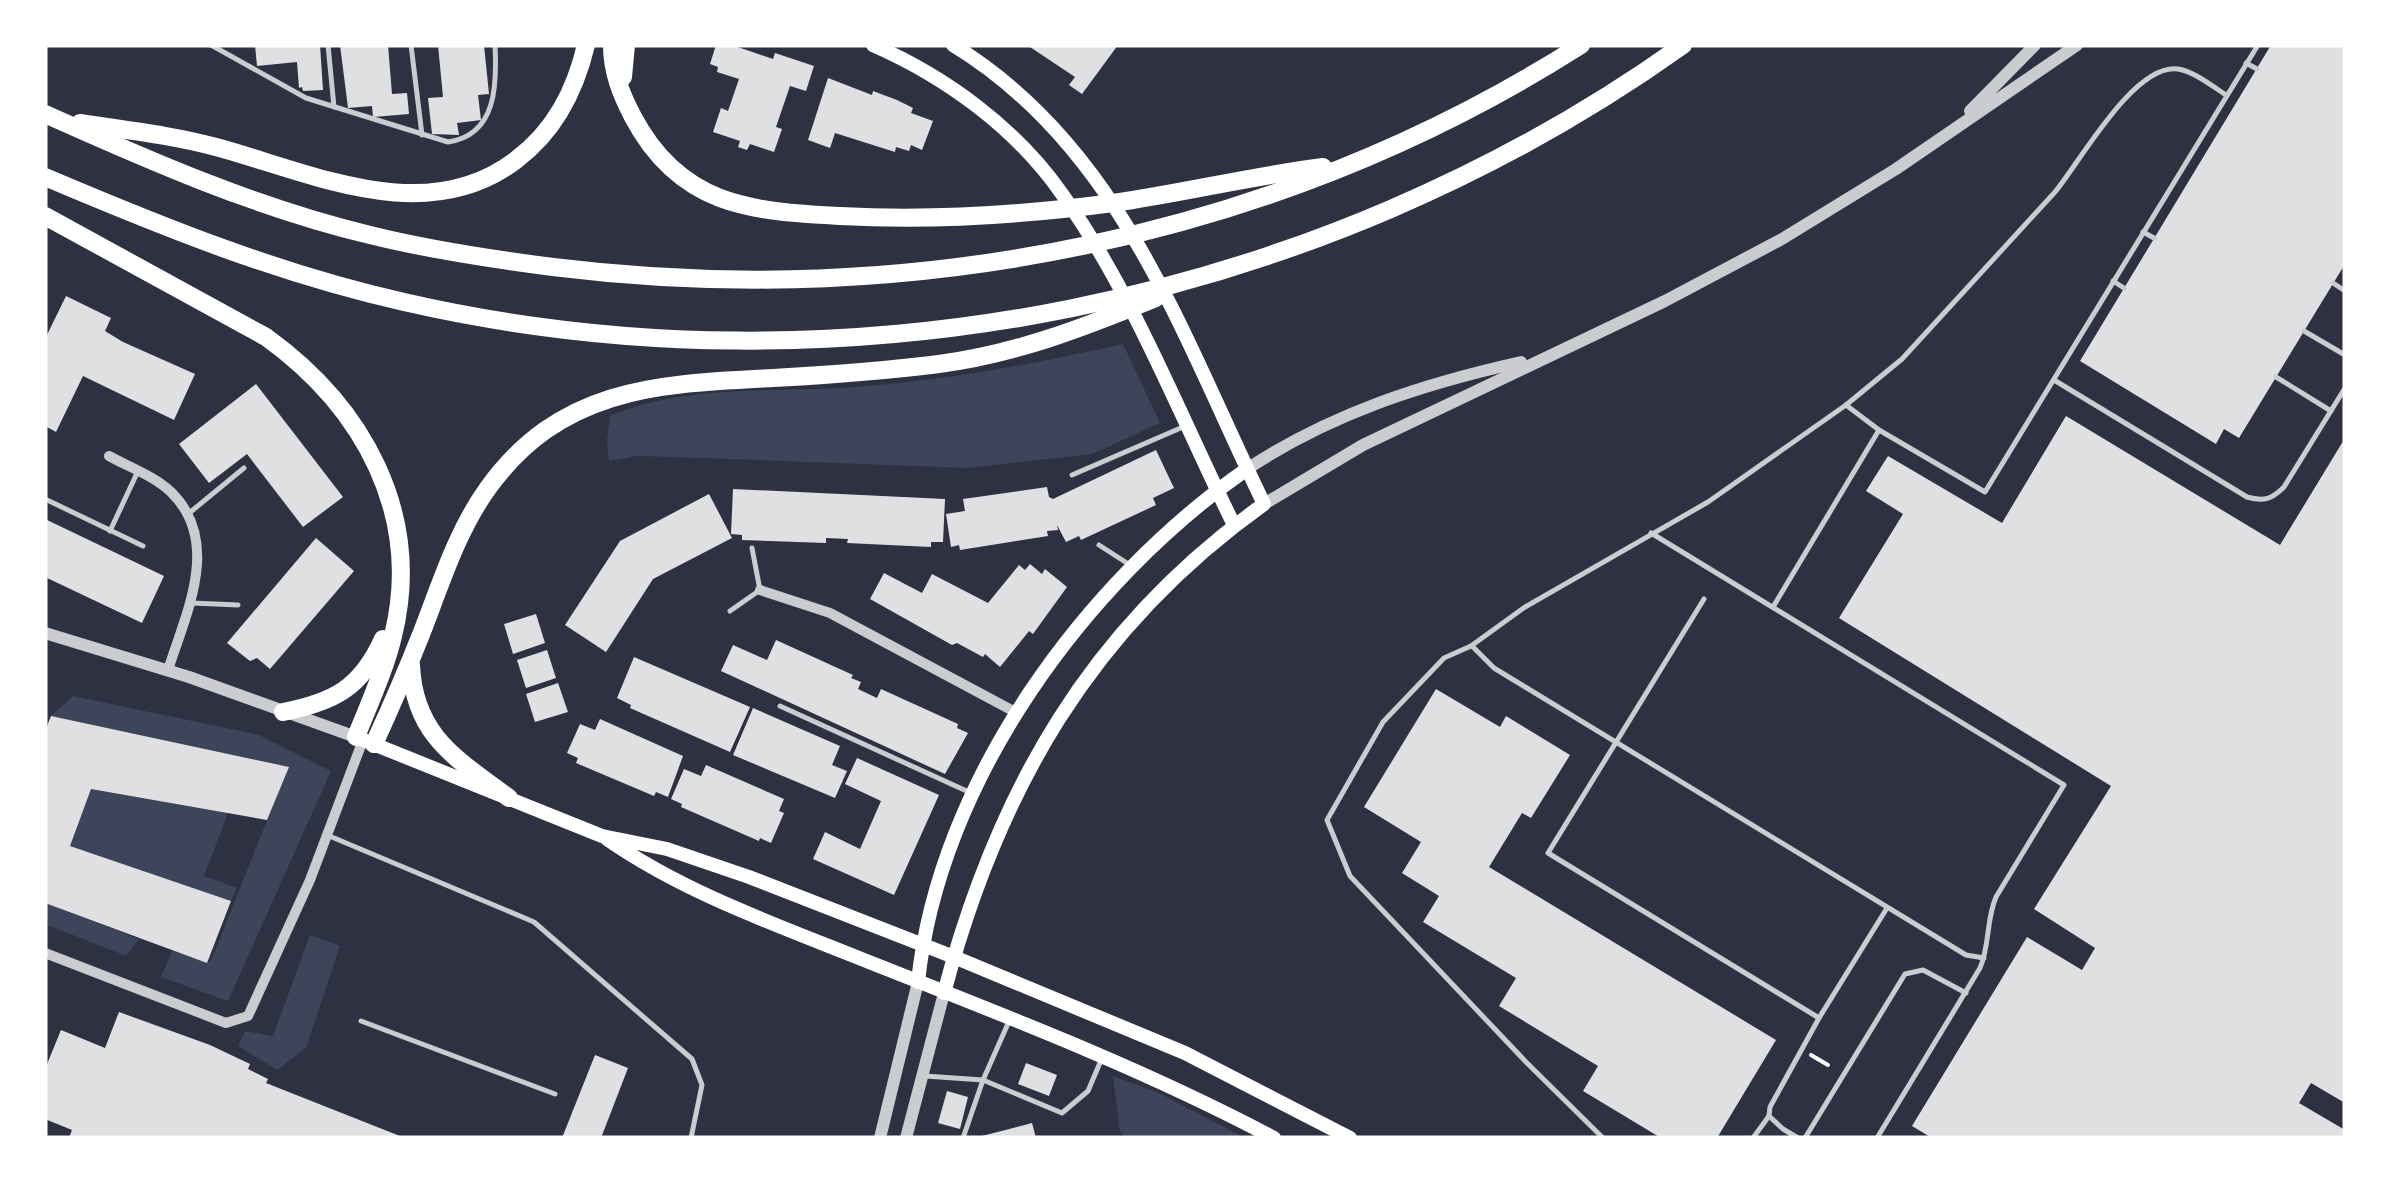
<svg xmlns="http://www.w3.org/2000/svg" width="2390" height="1183" viewBox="0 0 2390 1183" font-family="Karla,sans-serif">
<rect width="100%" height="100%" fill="#2d3142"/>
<g fill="#3c4559">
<path d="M 1123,344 L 1160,423 L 1092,454 L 968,468 L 674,457 L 637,456 L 609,461 L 607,440 L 610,416 C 689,382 783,394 867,386 C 954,379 1038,363 1123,344 Z"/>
<polygon points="73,696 259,735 331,771 228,1001 161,977 172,951 210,963 288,768 51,716"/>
<polygon points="91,789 228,813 204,876 237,888 231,901 70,846"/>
<polygon points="45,903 139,939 126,956 45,924"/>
<polygon points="310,935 340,946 306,1048 277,1070 238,1046 245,1031 273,1036"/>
<polygon points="1113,1076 1159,1093 1245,1138 1125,1138 1120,1131"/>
</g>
<g fill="#e0e0e3">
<polygon points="255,45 320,45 323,90 303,91 302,87 299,88 297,62 257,66"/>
<polygon points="340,45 388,45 392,94 407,93 409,114 373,117 372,106 348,108"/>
<polygon points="438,45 484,45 489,94 478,95 481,120 457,123 459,135 432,134 428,98 443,97"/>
<polygon points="716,45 732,45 773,59 775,53 814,66 806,91 790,86 776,127 782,129 774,152 750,144 747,150 738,147 740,141 713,132 721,108 728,111 739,79 717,72 718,67 710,64"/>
<polygon points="1027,45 1118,45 1082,94 1069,85 1075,77"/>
<polygon points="2271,45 2345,45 2345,264 2239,438 2224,429 2216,444 2080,361"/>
<polygon points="828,78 872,95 873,91 897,100 913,108 911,113 933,121 922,150 911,145 909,151 896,147 895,152 835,133 830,148 808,140"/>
<polygon points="66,296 111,318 105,331 123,342 195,374 174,420 83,376 56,432 45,426 45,339"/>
<polygon points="256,384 343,497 303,527 247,454 209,483 179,444"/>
<polygon points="2066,416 2280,545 2345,438 2345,1103 2311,1083 2299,1103 2345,1130 2345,1138 1932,1138 1912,1126 2027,937 2082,970 2095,948 2034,909 2111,786 1839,618 1903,514 1866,491 1888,456 2002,523"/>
<polygon points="1156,450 1174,488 1153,498 1156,505 1081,540 1079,536 1066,542 1057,525 1058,530 1047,531 1048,536 960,550 959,545 951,547 946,514 965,511 963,499 1047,487 1049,497 1053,499"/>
<polygon points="733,489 945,499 943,542 931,542 931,547 847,543 848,539 826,538 826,543 742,540 742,535 731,534"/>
<polygon points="709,494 732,538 653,579 606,652 565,625 620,541"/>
<polygon points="45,519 164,576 142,623 45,577"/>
<polygon points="316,538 354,571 270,669 257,658 250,661 227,643"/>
<polygon points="1030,564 1042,574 1045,569 1067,587 1033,634 1029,631 1000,667 985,654 983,657 957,643 952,645 870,599 884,573 922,593 932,574 988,603 1019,565 1025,570"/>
<polygon points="536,614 545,643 513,654 504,624"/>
<polygon points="776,640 853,675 851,678 861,682 858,689 877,698 881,689 958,724 957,728 968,733 945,774 721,671 733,645 767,660"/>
<polygon points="547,650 556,678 526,688 517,660"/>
<polygon points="634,657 750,707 730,752 630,708 631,705 617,698"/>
<polygon points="558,683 568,712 535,722 526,694"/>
<polygon points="1436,689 1500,727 1506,716 1570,755 1531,818 1522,813 1489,867 1776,1040 1717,1138 1661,1138 1583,1091 1598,1066 1499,1006 1516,978 1423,922 1439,896 1402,873 1421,842 1364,807"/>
<polygon points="753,708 840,746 832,765 847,771 835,798 733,755"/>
<polygon points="51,716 289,767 267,820 91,789 70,846 231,901 207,963 45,903 45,731"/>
<polygon points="600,719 683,756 668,797 656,792 654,796 576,763 578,758 567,753 580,724 595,730"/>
<polygon points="857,758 939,795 894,895 813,859 825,832 860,849 881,801 845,784"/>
<polygon points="706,765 784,799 779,811 784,813 771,843 760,838 759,841 681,807 682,804 671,799 684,769 701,776"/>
<polygon points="119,1012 210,1045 250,1064 248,1069 268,1079 266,1083 405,1138 69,1138 72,1130 45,1119 45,1069 61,1030 105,1048"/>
<polygon points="595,1055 628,1068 601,1138 562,1138"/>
<polygon points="1026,1063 1057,1075 1049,1096 1018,1084"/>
<polygon points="947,1091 968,1097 960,1129 938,1123"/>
<polygon points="1032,1123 1036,1138 978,1138 978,1137"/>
</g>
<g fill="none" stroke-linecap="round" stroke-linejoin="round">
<polyline stroke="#fff" stroke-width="4" points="1811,1055 1828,1065"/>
<g stroke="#caccd0" stroke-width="5">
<path d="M 211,45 L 306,98 L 448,142 C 497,135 497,84 495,45"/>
<polyline points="328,45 334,107"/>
<polyline points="411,45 422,135"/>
<polyline points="2246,63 2257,69"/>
<polyline points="2143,232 2154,238"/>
<polyline points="2113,281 2124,288"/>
<polyline points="2333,283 2345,291"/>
<polyline points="2304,331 2345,355"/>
<polyline points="2276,377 2331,411"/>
<path d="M 2054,380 L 2247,497 C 2264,502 2272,499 2284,487 L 2345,388"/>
<polyline points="1846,405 1879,430 1985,492 2258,45"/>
<polyline points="1072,475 1183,427"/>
<polyline points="45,499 143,546"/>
<polyline points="188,514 244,468"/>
<polyline points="110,531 138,471"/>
<path d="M 1651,533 L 2064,785 L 1996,897 C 1986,920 1990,945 1980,968 L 1877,1138"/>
<polyline points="1099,545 1130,565"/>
<polyline points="1704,599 1548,853 1819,1018"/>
<polyline points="192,603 238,605"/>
<polyline points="1773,607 1879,430"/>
<polyline points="730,611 760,590 752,548"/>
<polyline points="1472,646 1494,668 1966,955 1984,958"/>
<polyline points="780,706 971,793"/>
<polyline points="327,835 534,922 692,1059 702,1085 691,1138"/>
<polyline points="361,1021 555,1094"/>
<polyline points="925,1076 983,1080 1010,1019"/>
<polyline points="963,1138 983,1080 1062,1113 1088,1091 1102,1058"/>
<path d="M 1603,1138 L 1526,1062 L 1350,876 L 1327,820 L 1383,722 L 1444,658 L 1471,646 L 1525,607 L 1708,502 L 1846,405 L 1902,359 L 2055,192 C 2080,162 2134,63 2178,69 C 2195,72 2212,86 2226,95"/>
<polyline points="1753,1138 1769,1116"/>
<polyline points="1798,1138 1783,1129 1769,1116 1770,1107 1819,1018 1887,908"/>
<polyline points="1805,1138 1905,974 1923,970 1966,993"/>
</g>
<g stroke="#caccd0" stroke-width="10">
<path d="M 109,456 C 129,467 154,476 171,492 C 222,542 186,613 168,670"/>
<polyline points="760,590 830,613 1017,713"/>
<polyline points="45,953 226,1023 248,1016 310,880 363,740"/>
</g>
<g stroke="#caccd0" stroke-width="12">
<polyline points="1970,111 2035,45"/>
<path d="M 1247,469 C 1332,413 1423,384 1521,362"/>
<polyline points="1264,504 1363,445 1665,301 1782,239 1896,169 2077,45"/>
<polyline points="45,633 189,677 356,737"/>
<polyline points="880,1138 918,982"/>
<polyline points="906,1138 944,993"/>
</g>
<g stroke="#fff" stroke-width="14">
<path d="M 873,45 C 946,77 1016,128 1062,194 C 1133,293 1180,416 1234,525"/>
<polyline points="356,737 602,836 667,849 749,877 954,957 1185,1053 1350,1138"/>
<path d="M 607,839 C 686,894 780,926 869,962 C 1006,1016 1144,1069 1274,1138"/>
<path d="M 918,982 C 939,781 1085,582 1247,469"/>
<path d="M 944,993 C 998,790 1090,628 1264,504 C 1182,336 1121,147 953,45"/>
</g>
<g stroke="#fff" stroke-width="18">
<path d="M 612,45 C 612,72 621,94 633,117 C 652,153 681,183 720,198 C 758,212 800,214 840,216 C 931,221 1023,215 1113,203 C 1183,193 1252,176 1323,167"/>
<polyline points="623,77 626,45"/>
<path d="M 45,114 C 150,161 257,208 370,235 C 430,250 491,259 553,267 C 909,311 1276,239 1581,45"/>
<path d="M 80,123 C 125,130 172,135 216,147 C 312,173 426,229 516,160 C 555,131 575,91 586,45"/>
<path d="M 45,177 C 163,227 279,274 404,302 C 840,402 1319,305 1683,45"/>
<path d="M 45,216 L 266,337 C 363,407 423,514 393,636 C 385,670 369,704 356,737"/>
<path d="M 411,665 C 414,736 457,759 509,798"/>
<path d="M 283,712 C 334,702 361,688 383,639"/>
<path d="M 374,744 C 391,707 407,670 422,632 C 441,583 457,531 488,488 C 562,386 659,384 773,378 C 828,375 884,371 939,364 C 1016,354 1085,327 1156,298"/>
</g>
</g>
<rect width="2390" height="1183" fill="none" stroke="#ffffff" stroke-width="95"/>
</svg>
